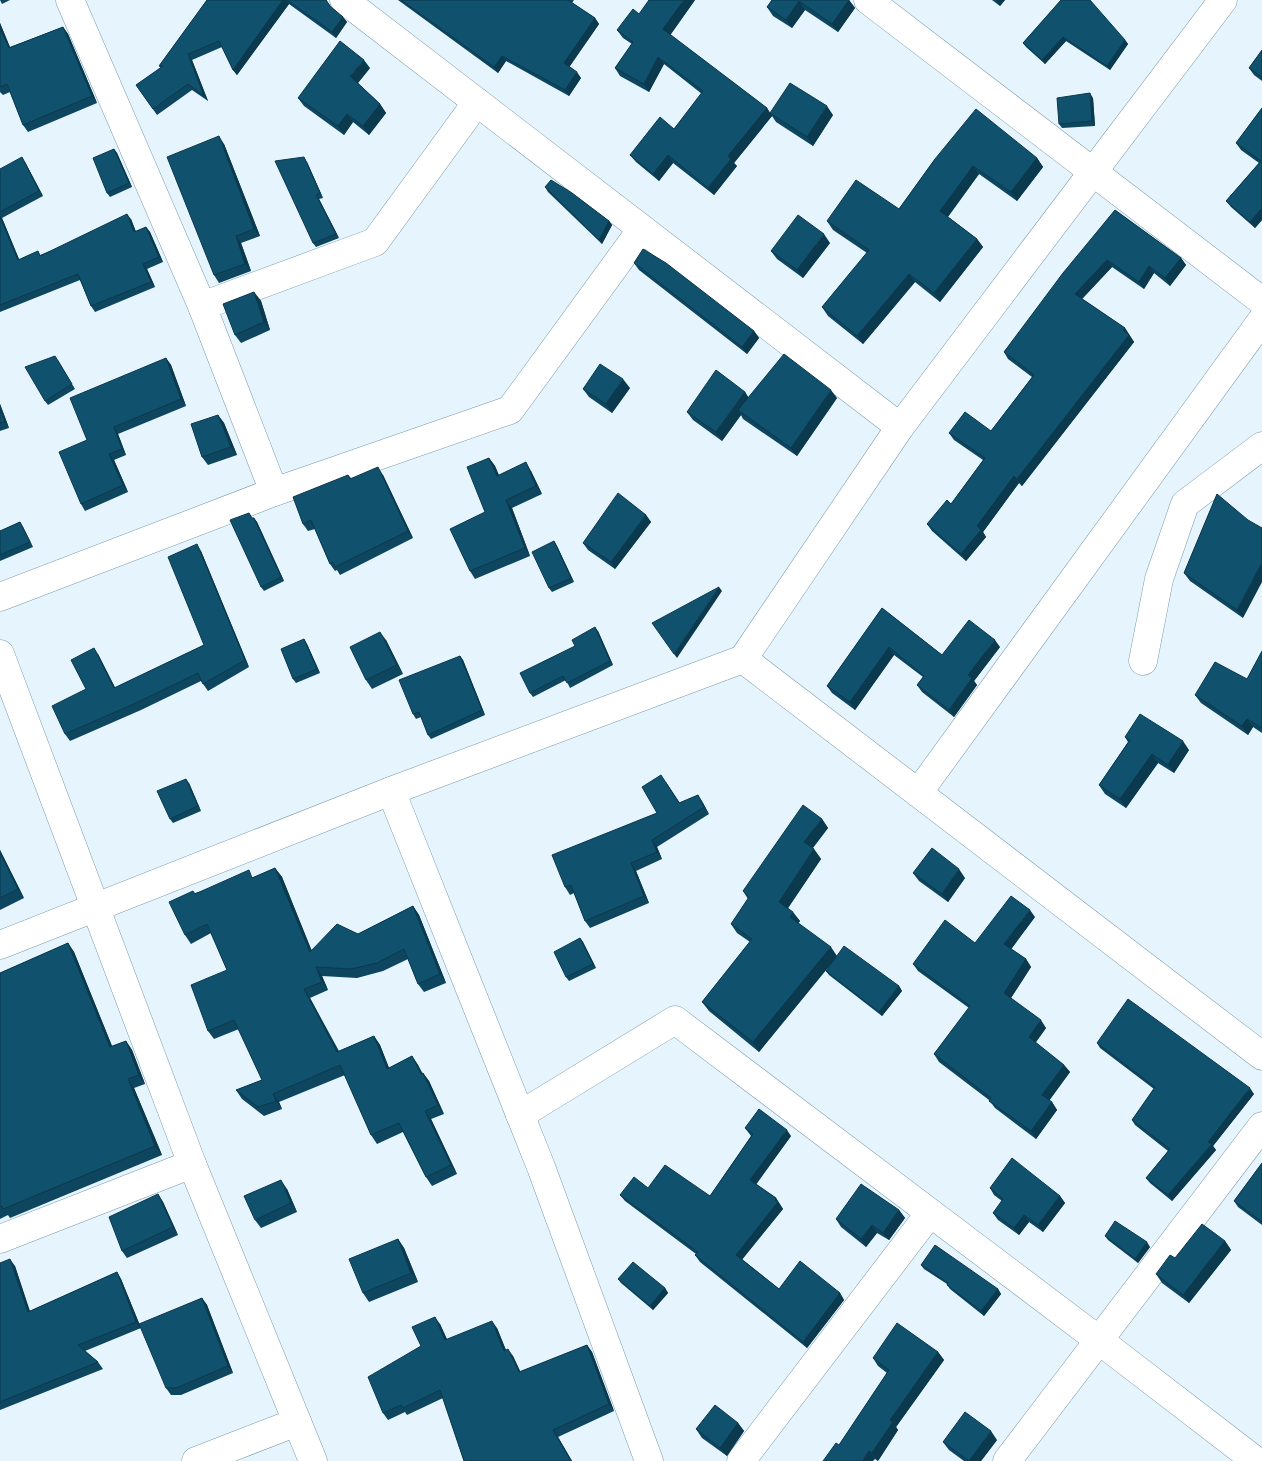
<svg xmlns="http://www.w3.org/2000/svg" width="1262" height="1461" viewBox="0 0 1262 1461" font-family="Signika,sans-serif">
<rect width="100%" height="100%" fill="#e6f4fd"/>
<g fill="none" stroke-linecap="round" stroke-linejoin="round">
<defs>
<g id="minor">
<polyline points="70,0 202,306 274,492"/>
<polyline points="344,0 900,427"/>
<polyline points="868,0 1262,301"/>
<polyline points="202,306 375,242 477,102"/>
<polyline points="0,597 274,492 510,410 642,229"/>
<polyline points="0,654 192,1164 313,1461"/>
<polyline points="743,659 1262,1056"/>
<polyline points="1143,661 1159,579 1185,504 1262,446"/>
<polyline points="391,791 541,1167 649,1461"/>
<polyline points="918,793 1262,320"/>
<polyline points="0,945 391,791 743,659 900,427 1223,0"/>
<polyline points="520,1115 675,1020 1100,1341 1256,1461"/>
<polyline points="0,1239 192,1164"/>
<polyline points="196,1461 297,1422"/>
<polyline points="741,1461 930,1213"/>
<polyline points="1007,1461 1262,1126"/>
</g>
</defs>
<use href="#minor" stroke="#799bae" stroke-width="29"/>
<use href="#minor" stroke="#fff" stroke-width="28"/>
</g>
<g fill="#0e465f">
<polygon points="0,0 10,0 2,4"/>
<polygon points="207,0 326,0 331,7 347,22 336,38 289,4 237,75 233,70 222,47 192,60 208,101 192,90 157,115 136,85 161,68 159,66"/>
<polygon points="398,0 574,0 572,3 595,18 599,24 569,67 581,78 569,96 506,61 498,73"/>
<polygon points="695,0 670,35 767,108 770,113 833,115 813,146 776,122 772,116 734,163 737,166 714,195 673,163 659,181 636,162 630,155 674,129 702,94 664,64 649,92 620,76 615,68 632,44 623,38 617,30 639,14"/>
<polygon points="772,0 849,0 855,8 838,32 805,10 792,28 773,16 767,7"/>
<polygon points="992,0 1005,0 1000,6"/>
<polygon points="1061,0 1125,40 1128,44 1110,70 1066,41 1045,64 1026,47 1023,43"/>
<polygon points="0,23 10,47 63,27 68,34 97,103 28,132 23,125 10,92 3,95 0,92"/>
<polygon points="1262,50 1262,81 1254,75 1249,68"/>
<polygon points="370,68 358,83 380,104 386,113 369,135 353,122 344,135 304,106 298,98"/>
<polygon points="1093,98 1095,126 1062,128 1059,124"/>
<polygon points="1262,108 1262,220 1255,228 1231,207 1226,201 1259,163 1241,150 1236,143"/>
<polygon points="224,144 260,236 241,243 251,271 219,283 214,275"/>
<polygon points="114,149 117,153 132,187 110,197 107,193"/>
<polygon points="1037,158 1043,167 1017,201 979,174 948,217 977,239 983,247 940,302 915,282 863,344 828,316 822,307 867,253 833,230 827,221 899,209 935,159"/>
<polygon points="25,162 43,196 2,218 19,260 38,251 40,255 131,219 136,232 146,227 150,232 163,262 147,269 155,287 95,312 91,306 80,280 0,312 0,169"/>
<polygon points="307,162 323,198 319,199 339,238 316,247 313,243"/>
<polygon points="545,187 609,221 612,225 602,244 548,192"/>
<polygon points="1115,210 1181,258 1186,265 1170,286 1154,273 1144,289 1112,267 1082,299 1125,328 1134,342 1022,486 1019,483 983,532 986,537 966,561 932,531 927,524 951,504 983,460 954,440 949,433 991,431 1032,377 1008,359 1004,352"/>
<polygon points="830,243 803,278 777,259 771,251"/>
<polygon points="634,263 754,331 759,338 747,354 639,270"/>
<polygon points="254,292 261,301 270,330 241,343 235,335"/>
<polygon points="166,358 171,365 186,406 118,434 126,455 114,460 128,492 85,511 81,504 87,440"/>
<polygon points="58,360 75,389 48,405 45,401"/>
<polygon points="630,388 612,413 589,397 583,389"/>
<polygon points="745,392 748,398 837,398 797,456 743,419 741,415 722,441 693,420 687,412"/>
<polygon points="0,404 9,428 0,431"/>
<polygon points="218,415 224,423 237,455 208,465 202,457"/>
<polygon points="489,458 495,466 499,475 531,471 542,494 512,508 530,556 475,579 470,571 485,512"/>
<polygon points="348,475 351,478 383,475 413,538 340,575 337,570 335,571 330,564 315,529 308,531 303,524"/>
<polygon points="1217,494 1243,618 1190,581 1184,573"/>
<polygon points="646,515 651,522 615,569 588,550 583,543"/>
<polygon points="253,518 257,522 284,581 264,591 261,587"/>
<polygon points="20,522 23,527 33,547 0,561 0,531"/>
<polygon points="554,541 557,546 574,582 552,592 549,588"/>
<polygon points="201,551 249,667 208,691 201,681 141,710 70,741 65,734 86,689 98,654 115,688 204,645"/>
<polygon points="882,608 942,655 1000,647 974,681 977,685 954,717 922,692 917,685 923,677 894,655 855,710 832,693 827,686"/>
<polygon points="598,631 613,665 570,688 566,680 533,697 530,693 575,646"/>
<polygon points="304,639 307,644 320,673 296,683 293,679"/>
<polygon points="386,640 403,674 372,689 366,680"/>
<polygon points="1262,651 1262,733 1253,727 1248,735 1201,703 1195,695 1247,679"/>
<polygon points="460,656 463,660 485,715 431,739 428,735 421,717 416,719 413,714"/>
<polygon points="1125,737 1189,750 1174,773 1158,763 1126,808 1105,794 1099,785 1128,742"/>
<polygon points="666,782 680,803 698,795 703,803 709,814 657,847 662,859 636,871 649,903 590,928 585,921 574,893 570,895 565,887 657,813"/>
<polygon points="189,783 201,811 173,823 170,819"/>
<polygon points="822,819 828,828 813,848 821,859 788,908 800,921 798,923 837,956 899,986 902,991 882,1016 829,975 826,971 836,958 759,1052 709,1011 702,1002 750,942 737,933 731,924 748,899 743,891"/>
<polygon points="0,850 24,898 0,910"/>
<polygon points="275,868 282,877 311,950 358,934 413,906 419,915 446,983 424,992 418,984 408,959 383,971 357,978 322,976 328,990 310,998 339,1051 374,1036 380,1045 389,1068 412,1056 418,1065 422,1073 423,1073 429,1081 444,1114 431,1119 457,1174 432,1186 426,1177 403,1132 377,1144 371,1135 345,1075 279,1102 282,1109 264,1116 242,1099 236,1090 262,1080 239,1029 214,1039 208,1031 227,970 211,933 191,944 185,935 195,893 254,877"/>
<polygon points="913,873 965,878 948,902 919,881"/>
<polygon points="1035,917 1011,949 1026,959 1031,967 1011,998 1046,1028 1035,1043 1064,1065 1070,1072 1049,1101 1052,1102 1057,1110 1036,1139 995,1108 989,1100 939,1062 934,1054 969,1008 918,971 913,964 975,943"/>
<polygon points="580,938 583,942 596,968 569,981 566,977"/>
<polygon points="68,943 74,952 112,1046 126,1041 132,1050 145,1084 134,1088 162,1155 10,1218 8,1215 0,1219 0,973"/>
<polygon points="1097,1043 1254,1094 1213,1146 1216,1150 1172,1201 1150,1183 1146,1178 1168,1151 1135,1125 1132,1120 1154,1089 1100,1048"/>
<polygon points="745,1128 791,1136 756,1184 776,1198 783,1209 742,1259 779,1289 840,1293 844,1300 807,1348 700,1262 695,1255 696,1254 625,1201 620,1195 648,1188 710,1196 751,1136"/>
<polygon points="1262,1163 1262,1225 1238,1207 1234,1201"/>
<polygon points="990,1188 1060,1196 1065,1203 1043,1232 1029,1222 1019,1235 998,1220 993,1213 1002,1201 994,1195"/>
<polygon points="287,1189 297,1212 261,1228 255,1220"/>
<polygon points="158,1194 163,1202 178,1235 127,1258 122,1251"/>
<polygon points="899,1210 905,1218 889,1240 877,1233 866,1247 841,1227 836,1219"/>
<polygon points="1105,1236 1150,1247 1138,1263 1108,1240"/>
<polygon points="398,1239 404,1248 418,1282 369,1302 363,1293"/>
<polygon points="1225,1241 1231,1250 1189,1303 1162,1283 1156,1274 1175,1258"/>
<polygon points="0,1263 15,1266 30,1311 117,1272 121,1279 141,1328 85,1351 98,1362 103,1369 0,1410"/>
<polygon points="921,1265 998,1289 1001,1294 984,1316 950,1289 947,1284 924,1269"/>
<polygon points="618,1279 665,1288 668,1293 653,1310 621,1283"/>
<polygon points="202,1298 207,1305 233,1373 181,1395 171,1395 166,1388"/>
<polygon points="440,1324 447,1339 497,1328 506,1350 513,1356 520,1372 587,1345 592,1352 614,1411 558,1437 572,1461 464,1461 443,1398 407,1415 405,1412 388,1420 383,1413 421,1346"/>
<polygon points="938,1352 944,1360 896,1427 898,1430 878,1461 875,1459 839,1445 887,1373 878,1366 873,1358"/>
<polygon points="738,1423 744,1431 727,1456 702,1438 696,1429"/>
<polygon points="997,1440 981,1461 964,1461 949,1450 943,1442"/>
</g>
<g fill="#0b394d">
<polygon points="283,0 286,0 289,4 237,75 233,70"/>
<polygon points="684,0 695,0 669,37 663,29"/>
<polygon points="849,0 855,8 838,32 832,24"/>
<polygon points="996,0 1005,0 1000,6"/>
<polygon points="799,1 805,10 792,28 786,20"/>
<polygon points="343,17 347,22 336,38 332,32"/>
<polygon points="595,18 599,24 568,69 564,63"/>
<polygon points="0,23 13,55 9,48 0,28"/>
<polygon points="63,27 68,34 97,103 92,96"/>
<polygon points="1063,37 1066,41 1045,64 1042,60"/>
<polygon points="1125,40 1128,44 1110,70 1107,66"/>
<polygon points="188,54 192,60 208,101 204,96"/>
<polygon points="502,56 506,61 498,73 494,67"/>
<polygon points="658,57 664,64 649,92 644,84"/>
<polygon points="364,60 370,68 357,84 350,76"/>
<polygon points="577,72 581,78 569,96 565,90"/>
<polygon points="1090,93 1093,98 1095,126 1092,121"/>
<polygon points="380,104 386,113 369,135 363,126"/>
<polygon points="827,106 833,115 813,146 807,137"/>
<polygon points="767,108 772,116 734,163 737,166 714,195 708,188 728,156"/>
<polygon points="347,114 353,122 344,135 338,126"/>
<polygon points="219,136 224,144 260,236 254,229"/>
<polygon points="114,149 117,153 132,187 129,183"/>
<polygon points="668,155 673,163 659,181 653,174"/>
<polygon points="22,157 25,162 43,196 39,191"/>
<polygon points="304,157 307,162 323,198 320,193"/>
<polygon points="1037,158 1043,167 1017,201 1011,192"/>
<polygon points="973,166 979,174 946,219 940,211"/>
<polygon points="316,195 319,199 339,238 336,234"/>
<polygon points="1262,208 1262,220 1255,228 1250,222"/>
<polygon points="127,214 131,219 138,237 134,232"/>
<polygon points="0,216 2,218 22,266 18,260 0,217"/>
<polygon points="609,221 612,225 602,244 599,240"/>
<polygon points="146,227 150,232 163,262 159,257"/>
<polygon points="824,234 830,243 803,278 797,270"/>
<polygon points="236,236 241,243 251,271 245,264"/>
<polygon points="977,239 983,247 940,302 934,293"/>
<polygon points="1181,258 1186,265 1170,286 1165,278"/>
<polygon points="1107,260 1112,267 1080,301 1075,294"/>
<polygon points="143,264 147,269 155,287 151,282"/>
<polygon points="1149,266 1154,273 1144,289 1139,282"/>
<polygon points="909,274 915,282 863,344 857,336"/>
<polygon points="254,292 261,301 270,330 264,322"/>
<polygon points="1125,328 1134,342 1022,486 1017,479"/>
<polygon points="754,331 759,338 747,354 742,347"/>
<polygon points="166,358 171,365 186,406 181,399"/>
<polygon points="623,379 630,388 612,413 606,404"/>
<polygon points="831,390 837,398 797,456 791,448"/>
<polygon points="745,392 751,401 738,410 741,415 722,441 716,432"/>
<polygon points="0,404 9,428 5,422 0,409"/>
<polygon points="218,415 224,423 237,455 231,447"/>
<polygon points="114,427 118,434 126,455 122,449"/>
<polygon points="109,454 114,460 128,492 123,485"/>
<polygon points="489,458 495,466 502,484 497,476"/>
<polygon points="526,462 531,471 542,494 536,486"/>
<polygon points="378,467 383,475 413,538 408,531"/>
<polygon points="1014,476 1019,483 983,532 986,537 966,561 961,554 977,526"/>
<polygon points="506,500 512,508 530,556 525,548"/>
<polygon points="646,515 651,522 615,569 611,562"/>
<polygon points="254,518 257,522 284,581 281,577"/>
<polygon points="20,522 23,527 33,547 30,542"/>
<polygon points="554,541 557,546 574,582 571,578"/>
<polygon points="197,544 201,551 249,667 245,660"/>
<polygon points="1262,562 1262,582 1243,618 1237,610"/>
<polygon points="719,587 722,591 677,658 674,654"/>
<polygon points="595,627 598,631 613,665 610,661"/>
<polygon points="380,632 386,640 403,674 397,665"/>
<polygon points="304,639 307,644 320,673 317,669"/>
<polygon points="995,640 1000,647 974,681 977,685 954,717 949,710 968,675"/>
<polygon points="889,647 894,655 855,710 850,702"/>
<polygon points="94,648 98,654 119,695 114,688"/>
<polygon points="460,656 463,660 485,715 482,710"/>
<polygon points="1247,719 1253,727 1248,735 1242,726"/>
<polygon points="1183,741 1189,750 1174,773 1168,765"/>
<polygon points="1152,754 1158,763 1126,808 1120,799"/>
<polygon points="186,779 189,783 201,811 198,806"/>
<polygon points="698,795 703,803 709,814 704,807"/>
<polygon points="822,819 828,828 810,851 804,842"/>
<polygon points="652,840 657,847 662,859 657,852"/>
<polygon points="814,849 821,859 786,911 779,902"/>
<polygon points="0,850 24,898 18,889 0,853"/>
<polygon points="631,863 636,871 649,903 644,896"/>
<polygon points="275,868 282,877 316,961 310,952"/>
<polygon points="959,869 965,878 948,902 942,894"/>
<polygon points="413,906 419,915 446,983 440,974"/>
<polygon points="1030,910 1035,917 1009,952 1004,944"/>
<polygon points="793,912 800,921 796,926 790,917"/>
<polygon points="580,938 583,942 596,968 593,964"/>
<polygon points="68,943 74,952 116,1056 110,1047"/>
<polygon points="831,947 837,956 759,1052 753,1042"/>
<polygon points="1026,959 1031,967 1009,1001 1004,993"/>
<polygon points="316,967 322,976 328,990 322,982"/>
<polygon points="899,986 902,991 882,1016 879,1012"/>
<polygon points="304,989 310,998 343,1061 337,1052"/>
<polygon points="1041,1020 1046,1028 1034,1045 1029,1037"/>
<polygon points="374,1036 380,1045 393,1078 387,1069"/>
<polygon points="126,1041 132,1050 145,1084 139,1075"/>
<polygon points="412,1056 418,1065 427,1082 421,1074"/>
<polygon points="1064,1065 1070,1072 1047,1103 1042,1095"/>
<polygon points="423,1073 429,1081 444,1114 438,1105"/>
<polygon points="128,1079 134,1088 162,1155 155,1146"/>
<polygon points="1250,1088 1254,1094 1213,1146 1216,1150 1172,1201 1168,1195 1208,1142"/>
<polygon points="273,1094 279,1102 282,1109 276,1101"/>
<polygon points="1052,1102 1057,1110 1036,1139 1031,1131"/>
<polygon points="425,1111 431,1119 457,1174 451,1165"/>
<polygon points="787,1130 791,1136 755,1186 750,1180"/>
<polygon points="281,1180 287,1189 297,1212 291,1203"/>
<polygon points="158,1194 163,1202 178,1235 173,1227"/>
<polygon points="1060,1196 1065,1203 1043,1232 1038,1225"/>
<polygon points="776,1198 783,1209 741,1261 736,1255"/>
<polygon points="899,1210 905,1218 889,1240 883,1233"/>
<polygon points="1024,1215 1029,1222 1019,1235 1014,1228"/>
<polygon points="872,1225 877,1233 866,1247 861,1239"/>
<polygon points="398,1239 404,1248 418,1282 411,1273"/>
<polygon points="1225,1241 1231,1250 1189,1303 1183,1295"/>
<polygon points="1147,1242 1150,1247 1138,1263 1135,1259"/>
<polygon points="10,1259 15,1266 32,1319 28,1312"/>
<polygon points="117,1272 121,1279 141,1328 136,1322"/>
<polygon points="665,1288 668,1293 653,1310 650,1306"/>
<polygon points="998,1289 1001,1294 984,1316 981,1311"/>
<polygon points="840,1293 844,1300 807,1348 803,1342"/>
<polygon points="202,1298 207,1305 233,1373 228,1366"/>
<polygon points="435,1317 440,1324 450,1347 445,1340"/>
<polygon points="492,1321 497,1328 509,1358 504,1351"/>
<polygon points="587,1345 592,1352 614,1411 609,1404"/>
<polygon points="508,1349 513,1356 524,1379 519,1372"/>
<polygon points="938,1352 944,1360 896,1427 898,1430 878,1461 872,1453 890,1420"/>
<polygon points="738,1423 744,1431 727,1456 720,1448"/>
<polygon points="553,1430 558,1437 572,1461 571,1461"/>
<polygon points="991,1431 997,1440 981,1461 969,1461"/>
<polygon points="869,1451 875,1459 873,1461 862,1461"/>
</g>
<g fill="#10516e" stroke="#0b394d">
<polygon points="207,0 283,0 233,70 219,41 188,54 204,96 188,84 153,109 136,85 163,66 159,66"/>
<polygon points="287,0 326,0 330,6 343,17 332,32"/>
<polygon points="401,0 568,0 595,18 564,63 577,72 565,90 502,56 494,67"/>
<polygon points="649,0 684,0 663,29 767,108 728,156 731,159 708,188 668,155 653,174 630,155 660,117 674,129 703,91 658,57 644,84 615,68 633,42 617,30 633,9 639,14"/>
<polygon points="772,0 849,0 832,24 799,1 786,20 767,7"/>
<polygon points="1061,0 1090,0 1125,40 1107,66 1063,37 1042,60 1023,43"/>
<polygon points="63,27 92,96 23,125 7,84 0,87 0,28 9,48"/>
<polygon points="340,41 364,60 350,76 380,104 363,126 347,114 338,126 298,98"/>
<polygon points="1262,50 1262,77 1249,68"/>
<polygon points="790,83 827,106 807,137 770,113"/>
<polygon points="1090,93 1092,121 1059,124 1057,98"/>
<polygon points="1262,108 1262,208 1250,222 1226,201 1261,161 1236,143"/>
<polygon points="976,109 1037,158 1011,192 973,166 940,211 977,239 934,293 909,274 857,336 822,307 869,250 827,221 856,180 899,209 935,159"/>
<polygon points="219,136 254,229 236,236 245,264 214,275 167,157"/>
<polygon points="114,149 129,183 107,193 93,158"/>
<polygon points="22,157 39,191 0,212 0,169"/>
<polygon points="304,157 320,193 316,195 336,234 313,243 275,161"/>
<polygon points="551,180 572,193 609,221 599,240 545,187"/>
<polygon points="1115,210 1181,258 1165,278 1149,266 1139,282 1107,260 1075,294 1125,328 1123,330 1129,335 1017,479 1014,476 977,526 981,530 961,554 927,524 947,500 951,504 985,458 949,433 965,412 991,431 1034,375 1004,352 1063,273"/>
<polygon points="127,214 134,232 146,227 159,257 143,264 151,282 91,306 78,274 0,305 0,217 18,260 38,251 40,256"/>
<polygon points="798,215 824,234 797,270 771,251"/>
<polygon points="643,249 666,263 754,331 742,347 634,263"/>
<polygon points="254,292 264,322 235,335 223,304"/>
<polygon points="784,354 831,390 791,448 738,410"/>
<polygon points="55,356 72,384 45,401 25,367"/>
<polygon points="166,358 181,399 114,427 122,449 109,454 123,485 81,504 59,452 87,440 70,398"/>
<polygon points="600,364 623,379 606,404 583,389"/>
<polygon points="716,370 745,392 716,432 687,412"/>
<polygon points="0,409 5,422 0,423"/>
<polygon points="218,415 231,447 202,457 191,424"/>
<polygon points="489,458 497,476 526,462 536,486 506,500 525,548 470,571 450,529 485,512 467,467"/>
<polygon points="378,467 408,531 335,567 333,562 330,564 311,520 303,524 293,497 348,475 350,479"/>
<polygon points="618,493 646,515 611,562 583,543"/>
<polygon points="1217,494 1248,520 1262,528 1262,562 1237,610 1184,573"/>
<polygon points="249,513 252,518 254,518 281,577 261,587 230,520"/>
<polygon points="20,522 30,542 0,555 0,531"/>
<polygon points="554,541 571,578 549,588 532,552"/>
<polygon points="197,544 245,660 203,684 198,673 136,703 65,734 52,706 86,689 71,660 94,648 114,688 204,645 168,557"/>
<polygon points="719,587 674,654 652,623"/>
<polygon points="882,608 942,655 969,620 995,640 968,675 972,678 949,710 917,685 924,676 889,647 850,702 827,686"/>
<polygon points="595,627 610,661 567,683 563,676 530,693 520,673 575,646 572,640"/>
<polygon points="380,632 397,665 366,680 350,647"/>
<polygon points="304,639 317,669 293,679 281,649"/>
<polygon points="1262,651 1262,728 1247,719 1242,726 1195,695 1215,662 1247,679"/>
<polygon points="460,656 482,710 428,735 419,712 413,714 399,680"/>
<polygon points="1140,714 1183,741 1168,765 1152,754 1120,799 1099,785 1130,740 1125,737"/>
<polygon points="661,775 679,803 698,795 704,807 652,840 657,852 631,863 644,896 585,921 571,885 565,887 552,855 657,813 642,787"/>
<polygon points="186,779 198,806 170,819 157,791"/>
<polygon points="803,805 822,819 804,842 814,849 779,902 793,912 790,917 831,947 753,1042 702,1002 752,939 731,924 749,897 743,891"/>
<polygon points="932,848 959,869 942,894 913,873"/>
<polygon points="0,853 18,889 0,898"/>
<polygon points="275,868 310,952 337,924 358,934 413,906 440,974 418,984 404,949 377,963 351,969 316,967 322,982 304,989 337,1052 374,1036 387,1069 412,1056 421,1074 423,1073 438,1105 425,1111 451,1165 426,1177 399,1123 371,1135 340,1065 273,1094 276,1101 258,1107 236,1090 262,1080 234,1020 208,1031 191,985 227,970 207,924 185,935 169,902 193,891 195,894 249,870 252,878"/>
<polygon points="1011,896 1030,910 1004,944 1026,959 1004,993 1041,1020 1029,1037 1064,1065 1042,1095 1052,1102 1031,1131 989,1101 991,1098 934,1054 970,1006 913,964 945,920 975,943"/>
<polygon points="580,938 593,964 566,977 554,952"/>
<polygon points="68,943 110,1047 126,1041 139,1075 128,1079 155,1146 3,1209 2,1206 0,1207 0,973"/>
<polygon points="844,946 899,986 879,1012 826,971"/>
<polygon points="1128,999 1250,1088 1208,1142 1212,1144 1168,1195 1146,1178 1170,1149 1132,1120 1155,1087 1097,1043"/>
<polygon points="759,1109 787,1130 750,1180 776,1198 775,1200 778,1202 736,1255 779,1289 800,1261 840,1293 803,1342 695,1255 698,1252 620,1195 634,1177 648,1188 665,1165 710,1196 753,1134 745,1128"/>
<polygon points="1012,1158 1060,1196 1038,1225 1024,1215 1014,1228 993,1213 1003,1199 990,1188"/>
<polygon points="1262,1163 1262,1222 1234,1201"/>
<polygon points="281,1180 291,1203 255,1220 244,1196"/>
<polygon points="861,1184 899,1210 883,1233 872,1225 861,1239 836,1219"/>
<polygon points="158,1194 173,1227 122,1251 109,1217"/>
<polygon points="1115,1221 1147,1242 1135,1259 1105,1236"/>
<polygon points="1202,1224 1225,1241 1183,1295 1156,1274 1170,1255 1175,1258"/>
<polygon points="398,1239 411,1273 363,1293 349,1259"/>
<polygon points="935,1245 998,1289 981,1311 947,1285 948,1283 921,1265"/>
<polygon points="10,1259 28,1312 117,1272 136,1322 78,1345 98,1362 0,1402 0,1263"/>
<polygon points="633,1262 665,1288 650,1306 618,1279"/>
<polygon points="202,1298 228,1366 176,1388 166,1388 139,1324"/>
<polygon points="435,1317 445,1340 492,1321 504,1351 508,1349 519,1372 587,1345 609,1404 553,1430 571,1461 464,1461 440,1390 403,1408 401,1405 383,1413 368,1377 421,1346 412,1327"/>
<polygon points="897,1323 938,1352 890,1420 893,1422 872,1453 869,1451 862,1461 823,1461 836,1443 839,1445 889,1370 873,1358"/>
<polygon points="715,1405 738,1423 720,1448 696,1429"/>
<polygon points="965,1412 991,1431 969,1461 943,1442"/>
</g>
</svg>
